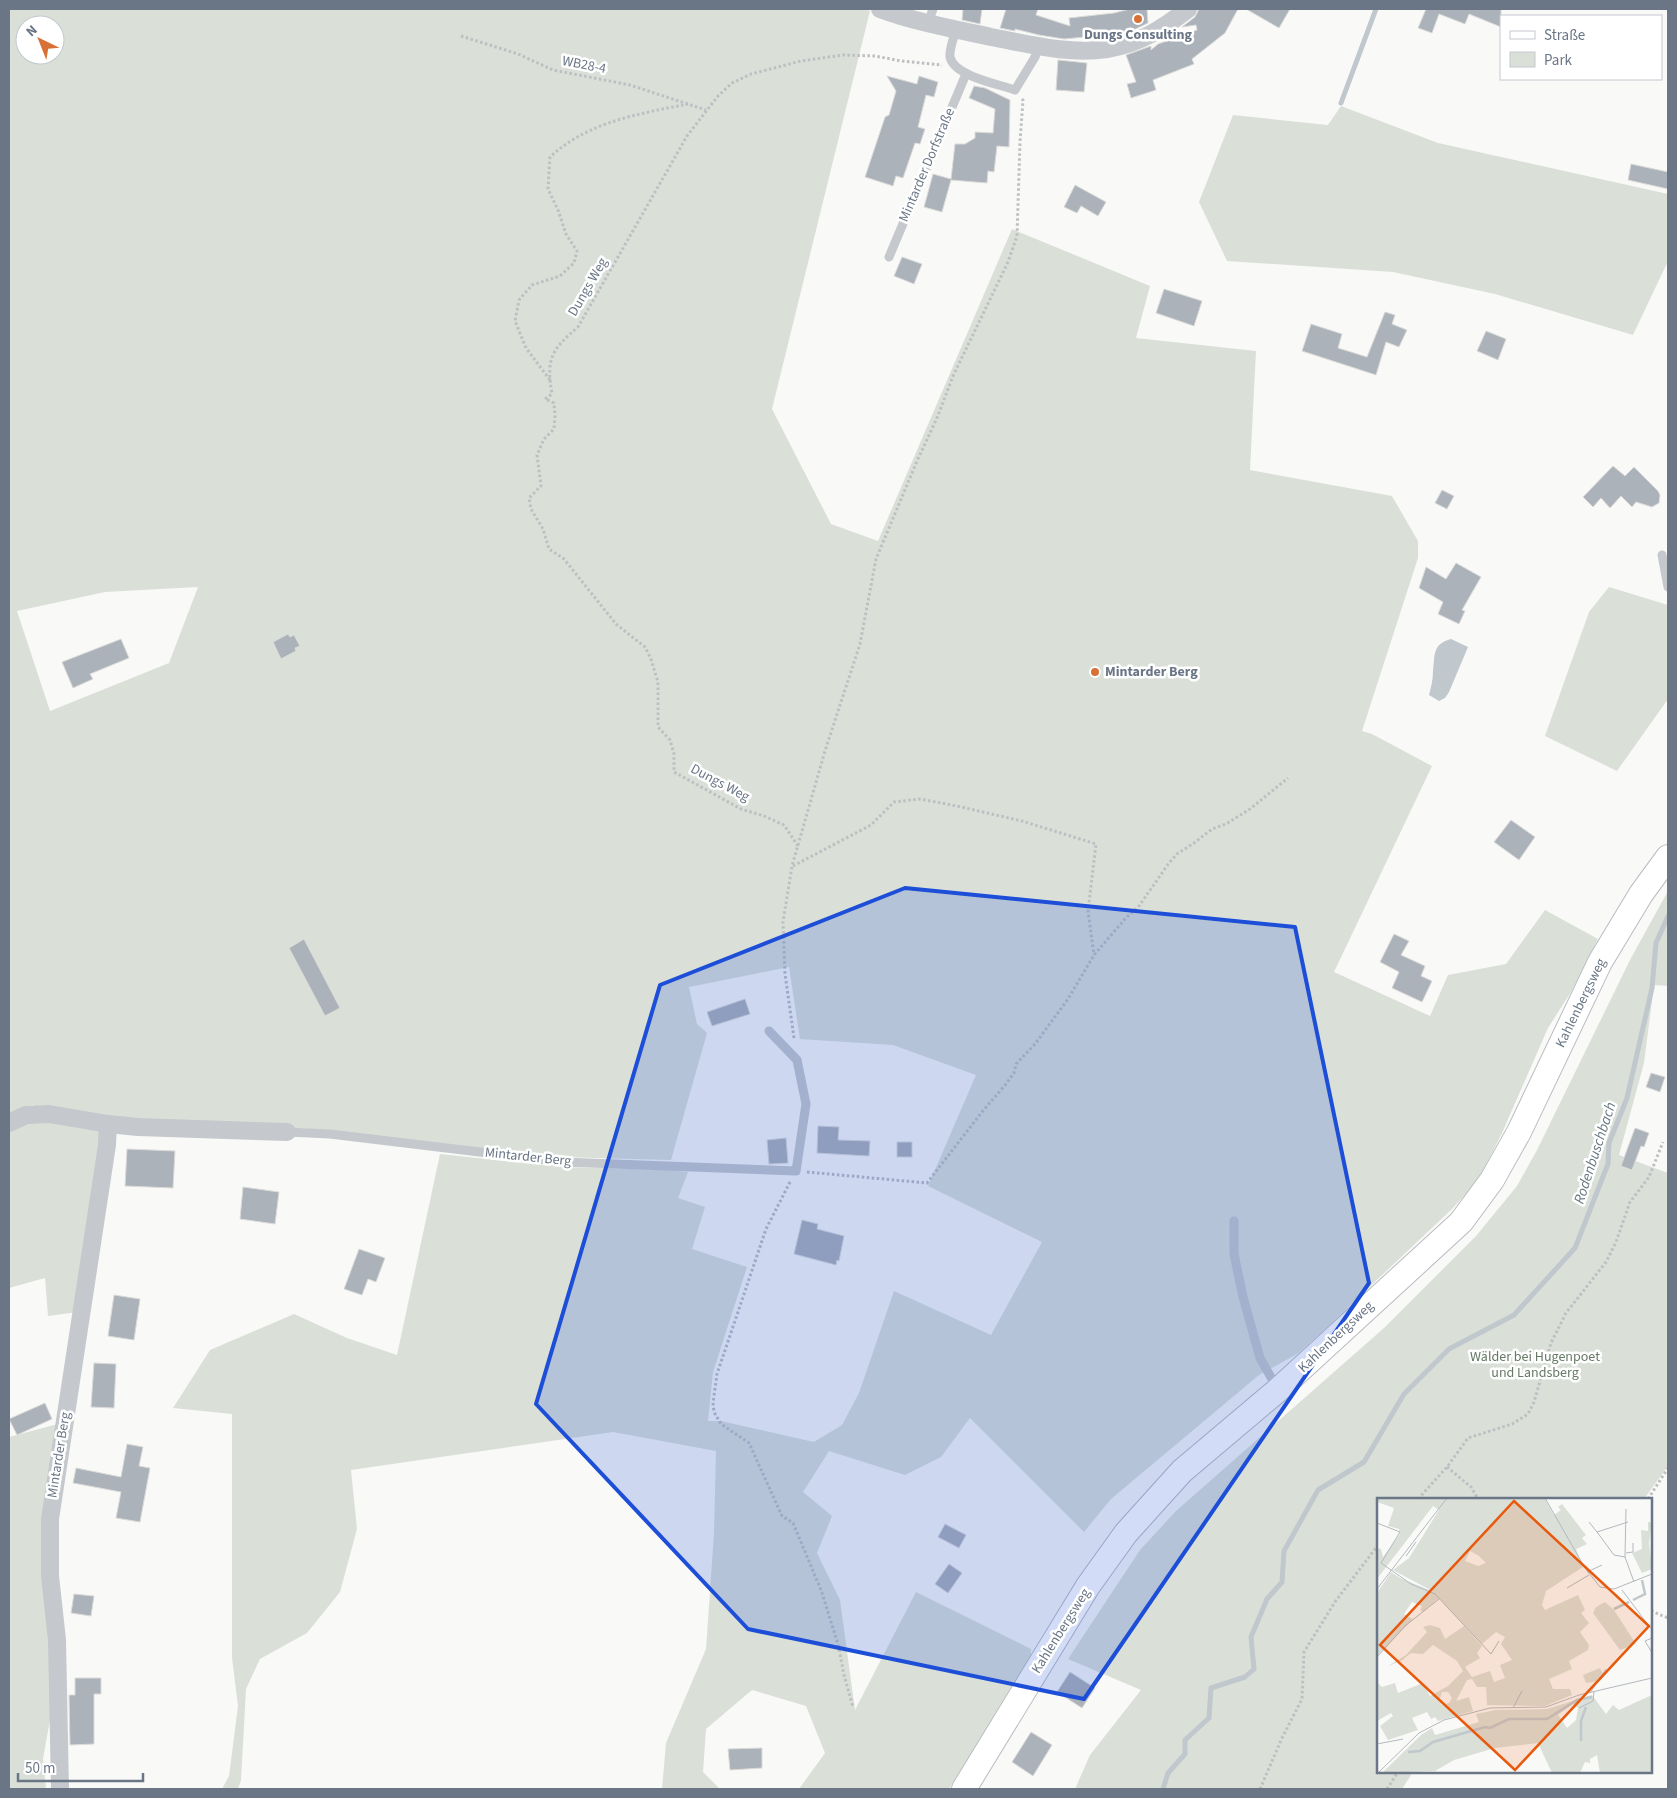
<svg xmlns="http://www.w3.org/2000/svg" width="1677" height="1798" viewBox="0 0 1677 1798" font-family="'Source Sans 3',sans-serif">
<rect width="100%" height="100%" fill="#f9f9f7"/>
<g fill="#dae0d8" fill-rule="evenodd">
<path d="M 9,9 L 864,9 L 870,11 L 772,409 L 831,524 L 878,541 L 1012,229 L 1150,286 L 1136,338 L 1256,351 L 1250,470 L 1392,496 L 1418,541 L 1418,558 L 1362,731 L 1372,734 L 1432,766 L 1334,972 L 1430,1016 L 1448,975 L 1506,964 L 1545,910 L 1598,939 L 1571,992 L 1548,1028 L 1502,1133 L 1478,1181 L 1451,1210 L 1324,1330 L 1297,1354 L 1259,1375 L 1111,1499 L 1084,1532 L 970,1418 L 941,1457 L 905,1475 L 829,1451 L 803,1492 L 832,1516 L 817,1553 L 840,1600 L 855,1710 L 916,1592 L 1031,1649 L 1031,1656 L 949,1789 L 799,1789 L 825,1753 L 806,1706 L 752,1690 L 706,1729 L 703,1772 L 720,1789 L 662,1789 L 666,1743 L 706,1649 L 714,1533 L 716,1451 L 613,1432 L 351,1470 L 357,1529 L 340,1592 L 307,1633 L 260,1659 L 246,1689 L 241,1780 L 238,1789 L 222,1789 L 229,1776 L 238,1706 L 232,1658 L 232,1414 L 173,1408 L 210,1350 L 294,1314 L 347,1338 L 397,1355 L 440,1154 L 562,1167 L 669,1170 L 688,1172 L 678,1198 L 705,1207 L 692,1249 L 747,1267 L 713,1372 L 708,1421 L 721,1421 L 814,1442 L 842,1425 L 859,1393 L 894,1291 L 991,1335 L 1042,1242 L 928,1186 L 976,1075 L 893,1045 L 800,1039 L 789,967 L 689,987 L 697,1024 L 707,1033 L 671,1160 L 559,1157 L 442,1145 L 330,1130 L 103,1118 L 78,1312 L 48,1316 L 45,1278 L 9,1288 L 9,1129 L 34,1119 L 33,1105 L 9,1114 ZM 25,25 L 55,25 L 55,55 L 25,55 ZM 198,587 L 169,663 L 50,711 L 17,611 L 105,592 Z"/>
<polygon points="1341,106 1438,143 1668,194 1668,261 1633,335 1495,294 1393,272 1227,261 1199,202 1233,115 1328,125"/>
<polygon points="1609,587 1668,605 1668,699 1617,771 1545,736 1589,612"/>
<polygon points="1668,891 1668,986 1654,985 1644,1063 1619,1155 1668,1173 1668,1466 1644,1499 1378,1499 1378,1772 1413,1772 1402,1789 1075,1789 1090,1755 1141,1690 1068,1659 1140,1550 1176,1511 1384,1328 1476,1236 1517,1186 1537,1150 1631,958"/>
<polygon points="58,1424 53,1703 43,1759 46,1789 9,1789 9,1437"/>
</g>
<path fill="#c0c7cd" d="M 1451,639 L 1468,647 L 1449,692 L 1445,698 L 1439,701 L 1429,695 C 1431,687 1433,680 1433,671 C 1435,656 1432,644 1451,639 Z"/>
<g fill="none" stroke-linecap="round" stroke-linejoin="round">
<g stroke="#c0c7cd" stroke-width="5">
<polyline points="1341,103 1376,9"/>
<polyline points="1163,1789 1168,1773 1185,1754 1185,1740 1209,1718 1211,1688 1245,1677 1254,1669 1251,1637 1267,1599 1282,1582 1284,1551 1318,1490 1364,1462 1404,1394 1449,1349 1514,1315 1575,1248 1608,1164 1609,1143 1627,1098 1652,988 1656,943 1668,916"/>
</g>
</g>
<g fill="#acb2b9" stroke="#dbdbd9">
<polygon points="963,9 982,9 980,24 962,20"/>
<polygon points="1006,9 1038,9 1036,15 1070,26 1069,18 1114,13 1130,9 1147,9 1148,23 1127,33 1064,39 1039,35 1015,29 1015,31 1000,28"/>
<polygon points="1199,9 1238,9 1225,33 1192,59 1194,64 1153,80 1156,90 1131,98 1127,84 1136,82 1126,55 1151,46 1151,50 1158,44 1197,30 1196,25 1182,27 1195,17"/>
<polygon points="1246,9 1290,9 1279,28"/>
<polygon points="1426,9 1501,9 1501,27 1469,14 1465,24 1439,14 1432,33 1418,28"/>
<polygon points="1058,60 1087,63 1084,92 1056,90"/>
<polygon points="887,76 917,84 919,76 938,82 934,97 926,95 918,127 925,129 920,144 915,143 903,178 896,176 893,186 865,177 885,117 889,115 896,91"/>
<polygon points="974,86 985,88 1010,100 1009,147 997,146 994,172 988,171 987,183 951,180 942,212 924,207 933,174 951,179 955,144 965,144 975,138 975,132 993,133 995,109 969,98"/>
<polygon points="1631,164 1668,172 1668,189 1628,180"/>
<polygon points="1075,185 1106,202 1098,216 1081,206 1077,213 1064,207"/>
<polygon points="902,257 922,264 914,284 894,276"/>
<polygon points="1164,289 1202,301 1194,326 1156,313"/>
<polygon points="1385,312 1395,315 1392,324 1407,330 1399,347 1386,342 1376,375 1302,351 1311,324 1342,334 1338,348 1367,357"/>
<polygon points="1486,331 1506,339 1498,360 1477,351"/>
<polygon points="1613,466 1625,476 1634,467 1658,491 1660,495 1659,503 1652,507 1636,502 1632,507 1621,496 1610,508 1601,498 1593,507 1583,497"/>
<polygon points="1442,490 1454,496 1447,509 1435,503"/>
<polygon points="1456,563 1481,577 1462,610 1465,611 1459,624 1438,614 1443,602 1419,588 1426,567 1446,579"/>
<polygon points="288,634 290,637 294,635 300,646 295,648 296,651 281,659 273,642"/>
<polygon points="121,639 129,658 90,674 93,679 73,688 62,662"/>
<polygon points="1511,820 1535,837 1519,860 1494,842"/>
<polygon points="1394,934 1409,941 1401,955 1425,966 1421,976 1432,981 1422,1002 1392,988 1399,972 1380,962"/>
<polygon points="304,939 340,1008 325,1016 289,948"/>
<polygon points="745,999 750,1014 712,1026 707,1012"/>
<polygon points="1651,1073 1665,1077 1660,1092 1646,1087"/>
<polygon points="818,1126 839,1127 838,1140 870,1141 869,1156 817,1153"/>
<polygon points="1635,1128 1649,1133 1644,1147 1641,1146 1632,1170 1621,1166"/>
<polygon points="786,1138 788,1163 769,1164 767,1140"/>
<rect x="897" y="1142" width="15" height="15"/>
<polygon points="127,1149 175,1151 173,1188 125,1186"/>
<polygon points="243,1187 279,1192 275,1224 240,1219"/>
<polygon points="802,1220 818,1224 817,1229 844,1236 839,1261 837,1260 836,1265 794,1254"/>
<polygon points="359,1249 385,1258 376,1282 368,1279 362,1295 344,1289"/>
<polygon points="114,1295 140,1299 134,1340 108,1336"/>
<polygon points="94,1363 116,1364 114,1408 91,1407"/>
<polygon points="45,1403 52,1419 17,1435 9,1419"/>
<polygon points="127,1444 143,1447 139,1466 150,1468 140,1522 116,1518 121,1492 73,1483 76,1468 121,1477"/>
<polygon points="945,1524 966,1535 959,1548 938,1537"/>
<polygon points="949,1564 962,1573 948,1593 935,1584"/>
<polygon points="74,1594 94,1596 91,1616 71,1613"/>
<polygon points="1070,1672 1095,1688 1082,1708 1057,1692"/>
<polygon points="75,1678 101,1678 101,1694 94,1694 94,1744 70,1745 69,1695 75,1695"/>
<polygon points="1031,1732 1052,1745 1033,1776 1012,1762"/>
<polygon points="762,1748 762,1768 730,1770 728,1749"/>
</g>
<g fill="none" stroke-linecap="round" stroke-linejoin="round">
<defs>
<polyline id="secondary" points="964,1789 1088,1586 1126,1533 1182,1471 1278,1390 1461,1222 1492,1180 1519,1132 1600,962 1641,894 1668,857"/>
</defs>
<use href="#secondary" stroke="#b8bbc0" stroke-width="26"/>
<g stroke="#bdbfc2" stroke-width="3" stroke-dasharray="2.5 2.5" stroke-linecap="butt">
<polyline points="461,36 518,54 553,70 630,85 706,110"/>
<path d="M 550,380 L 526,348 L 515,321 L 519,300 L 532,285 L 560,276 L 574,263 L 577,251 L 566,234 L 558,210 L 548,189 L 550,157 C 589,121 639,114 688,104"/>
<path d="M 798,846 L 784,825 L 764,816 L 741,809 L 674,772 L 674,754 L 670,740 L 658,727 L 658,682 L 651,659 L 645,647 L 616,624 L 564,559 L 549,549 L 543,529 L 531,509 L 529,498 L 541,486 L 537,455 L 544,439 L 554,429 L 555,416 L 554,403 L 545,399 L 552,394 C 546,359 551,350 578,327 L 687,136 L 718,96 L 732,83 L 751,74 L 801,61 L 843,55 L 875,56 L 901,61 L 942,65"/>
<polyline points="793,866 871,825 894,802 920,799 957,806 1022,821 1096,844 1088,911 1094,955"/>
<polyline points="794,1038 785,974 783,922 792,866 825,751 860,644 876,559 917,461 937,418 953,376 1008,262 1017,236 1020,142 1023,100 1021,99"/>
<polyline points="807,1172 927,1183 982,1112 1006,1084 1014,1073 1016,1064 1035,1044 1068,999 1094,955 1125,919 1139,906 1169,863 1177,854 1194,843 1212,829 1226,824 1250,809 1288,778"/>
<polyline points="790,1182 766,1229 717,1374 713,1403 714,1412 721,1424 749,1443 782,1516 793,1523 821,1590 838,1644 844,1675 853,1707"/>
<polyline points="1447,1467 1471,1487 1478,1499"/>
<polyline points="1418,1499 1447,1467 1468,1438 1512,1424 1528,1414 1534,1402 1551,1343 1566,1313 1606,1262 1616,1242 1630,1202 1649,1177 1663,1142"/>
<polyline points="1648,1499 1668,1468"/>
<polyline points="1651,1611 1668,1618"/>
<polyline points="1260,1789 1282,1738 1302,1699 1304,1652 1335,1602 1378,1545"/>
<polyline points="1387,1789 1398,1772"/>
</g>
<g stroke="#c5c8cc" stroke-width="9">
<polyline points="928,23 933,9"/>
<path d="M 956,30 C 954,37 949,49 950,57 C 954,76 998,84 1015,90 L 1035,57 L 1039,46"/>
<polyline points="889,257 966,74"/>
<polyline points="1662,555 1668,587"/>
<polyline points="287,1132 330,1134 563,1162 796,1171 806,1104 797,1060 769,1031"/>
<polyline points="1234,1221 1234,1254 1243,1297 1260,1358 1277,1388"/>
</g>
<g stroke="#c5c8cc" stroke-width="18">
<path d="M 880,9 C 915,22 954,29 991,37 C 1029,44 1068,55 1107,49 C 1141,43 1162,29 1188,9"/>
<polyline points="9,1123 26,1115 49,1114 108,1124 138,1127 287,1132"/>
<polyline points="60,1789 57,1640 50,1576 50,1519 107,1145 108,1124"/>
</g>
<use href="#secondary" stroke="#fff" stroke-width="24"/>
</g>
<path fill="#1d4ed8" fill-opacity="0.2" stroke="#1d4ed8" stroke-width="4" stroke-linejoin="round" d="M 905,888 L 1295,927 L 1369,1283 L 1084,1699 L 748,1629 L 536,1404 L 660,985 Z"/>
<g fill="#d97137" stroke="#fff" stroke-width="2">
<circle cx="1138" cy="19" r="5"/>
<circle cx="1095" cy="672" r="5"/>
</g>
<g text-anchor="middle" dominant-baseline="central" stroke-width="5" stroke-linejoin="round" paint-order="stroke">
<g font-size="14" font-weight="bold" fill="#6a7686" stroke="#fff">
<text x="1138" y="35">Dungs Consulting</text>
<text x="1105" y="672" text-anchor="start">Mintarder Berg</text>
</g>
<g font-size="14" fill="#6a7686" stroke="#fff">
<text transform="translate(584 65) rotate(11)">WB28-4</text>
<text transform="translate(927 165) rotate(-67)">Mintarder Dorfstraße</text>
<text transform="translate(588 287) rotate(-60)">Dungs Weg</text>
<text transform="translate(720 783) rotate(28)">Dungs Weg</text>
<text transform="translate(1581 1003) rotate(-64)">Kahlenbergsweg</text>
<text transform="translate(528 1157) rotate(6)">Mintarder Berg</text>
<text transform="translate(1336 1337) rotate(-43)">Kahlenbergsweg</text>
<text transform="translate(59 1455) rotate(-81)">Mintarder Berg</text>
<text transform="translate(1061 1631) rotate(-58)">Kahlenbergsweg</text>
</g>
<g font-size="14" fill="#667965" stroke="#fff">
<text x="1535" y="1357">Wälder bei Hugenpoet<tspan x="1535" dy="16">und Landsberg</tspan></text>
</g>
<g font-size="15" font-style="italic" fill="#667781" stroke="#fff">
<text transform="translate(1595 1153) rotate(-72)">Rodenbuschbach</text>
</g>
</g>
<g transform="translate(1377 1498)">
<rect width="275" height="275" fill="#f9f9f7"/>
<path d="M 0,0 L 170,0 L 168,1 L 177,17 L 184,12 L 181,9 L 185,6 L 209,37 L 205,40 L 210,46 L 199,51 L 206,69 L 169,93 L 165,107 L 168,112 L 201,97 L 208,112 L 204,115 L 212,125 L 203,134 L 212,147 L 211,152 L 192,163 L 195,171 L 172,181 L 176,191 L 193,191 L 195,197 L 168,208 L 110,207 L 109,189 L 100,189 L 95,181 L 90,182 L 79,203 L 92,199 L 96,213 L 61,223 L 58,219 L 54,221 L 50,214 L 35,220 L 41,232 L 11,242 L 3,228 L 16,218 L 14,215 L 0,223 L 0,184 L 5,189 L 18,185 L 21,195 L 46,185 L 53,198 L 71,188 L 86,173 L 80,163 L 56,147 L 46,156 L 34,155 L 24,163 L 11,168 L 29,157 L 50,134 L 46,129 L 53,127 L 63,130 L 68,141 L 87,128 L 105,148 L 100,155 L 103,160 L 88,169 L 95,179 L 113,173 L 117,184 L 128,180 L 123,167 L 135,162 L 124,146 L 128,139 L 119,134 L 105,146 L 62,100 L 46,114 L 43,112 L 45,108 L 35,104 L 27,116 L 36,121 L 0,158 L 0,95 L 14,74 L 23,80 L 57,94 L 16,72 L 32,60 L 62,12 L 56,8 L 0,81 L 0,50 L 4,51 L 6,59 L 23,36 L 22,31 L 11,28 L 17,10 L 0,4 ZM 93,53 L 102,58 L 109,65 L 101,68 L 88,63 ZM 65,194 L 71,194 L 75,200 L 72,205 L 65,207 L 62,203 ZM 271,24 L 275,24 L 272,45 L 275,71 L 265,75 L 255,55 L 265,51 L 264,32 L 271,33 ZM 228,104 L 237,112 L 259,146 L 243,152 L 216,115 L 219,109 ZM 223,170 L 226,176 L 223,183 L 209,185 L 206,177 ZM 215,197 L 229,216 L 236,207 L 242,212 L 275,197 L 275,275 L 223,275 L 220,257 L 213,261 L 213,265 L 208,264 L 203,275 L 175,275 L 161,245 L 118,250 L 77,262 L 58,273 L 5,275 L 44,237 L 55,230 L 58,237 L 102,224 L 99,216 L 119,212 L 170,211 ZM 196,206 L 201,210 L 199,222 L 190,230 L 181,217 Z" fill="#dae0d8" fill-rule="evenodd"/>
<path fill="none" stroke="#c0c7cd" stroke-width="2.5" d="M 256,102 L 268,96 L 265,82M 237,111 L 252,104M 204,243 L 204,223 L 209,209M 31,254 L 43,253 L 56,244 L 108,229 L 113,230 L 132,221 L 170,221 L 200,202 L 215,199"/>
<path fill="none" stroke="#b3b9c0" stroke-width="1" d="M 168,0 L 208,70 L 223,89 L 237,91 L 275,76M 249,11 L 248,59 L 257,84M 212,24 L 220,34 L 251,24M 0,25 L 23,34 L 4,65 L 34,86 L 58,96 L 114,156 L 122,143M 220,34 L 237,57 L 248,59M 249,55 L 256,54 L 256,45M 29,58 L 39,44M 210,74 L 225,67M 190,90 L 212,77M 0,91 L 70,0M 245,92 L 275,132M 274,153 L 268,143 L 275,140M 0,159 L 28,128 L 62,101M 213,195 L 229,171M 136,210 L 145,193M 202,210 L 216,203 L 217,194M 0,246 L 26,241M 1,275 L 42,235 L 67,222 L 113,210 L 169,209 L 202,197 L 275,180"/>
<path fill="#e8590c" fill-opacity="0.15" stroke="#e8590c" stroke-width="2.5" d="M 137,3 L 272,128 L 138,272 L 3,147 Z"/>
<rect width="275" height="275" fill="none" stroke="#6a7686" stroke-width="2.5"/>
</g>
<rect width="1677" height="1798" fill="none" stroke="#6a7686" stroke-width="20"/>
<rect x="1500" y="15" width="162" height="65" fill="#ffffff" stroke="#c3c8cf"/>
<rect x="1510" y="31" width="25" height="8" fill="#ffffff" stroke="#c3c8cf"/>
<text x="1544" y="40" font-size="15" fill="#6a7686">Straße</text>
<rect x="1510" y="52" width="25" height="15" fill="#dae0d8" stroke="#c3c8cf"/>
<text x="1544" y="65" font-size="15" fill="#6a7686">Park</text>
<g transform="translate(40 40) rotate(317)"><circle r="24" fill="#ffffff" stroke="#c3c8cf"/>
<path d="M0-4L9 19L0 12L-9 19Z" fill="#d97137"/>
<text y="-8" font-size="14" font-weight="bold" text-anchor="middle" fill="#6a7686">N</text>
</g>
<path d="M18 1773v8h125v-8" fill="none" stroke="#6a7686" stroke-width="2.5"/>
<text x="25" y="1773" font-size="15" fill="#6a7686" stroke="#ffffff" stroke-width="4" paint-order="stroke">50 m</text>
</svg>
